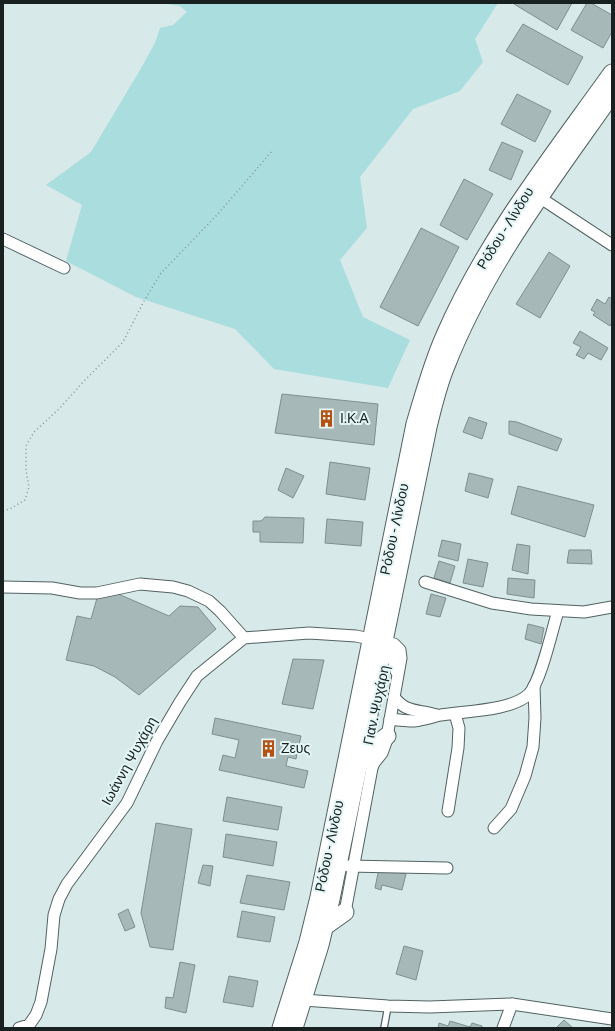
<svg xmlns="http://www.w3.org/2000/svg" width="615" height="1031" viewBox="0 0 615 1031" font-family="'PT Sans',sans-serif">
<rect width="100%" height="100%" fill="#d7e9e9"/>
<polygon fill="#a9ddde" points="161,3 498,3 475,39 483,62 460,91 413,109 360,177 367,228 340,260 363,317 410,340 388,388 274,369 235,329 136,297 66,261 82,205 46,185 91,152 140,70 155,43 160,28 173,25 187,12 180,6"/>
<g fill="#a6b8b8" stroke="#7f8f90">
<polygon points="515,3 572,3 557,30 514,4"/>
<polygon points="587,3 591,3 612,15 612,32 603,48 571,30"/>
<polygon points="523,24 583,57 568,85 506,51"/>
<polygon points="517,94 551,111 535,142 501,124"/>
<polygon points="502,142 523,151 511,180 489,170"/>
<polygon points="464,179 493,194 467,240 440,225"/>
<polygon points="421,228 459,247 418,326 380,307"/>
<polygon points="549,252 570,266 540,318 516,304"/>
<polygon points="609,297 612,299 611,307 612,308 612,322 610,326 593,315 595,312 591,310 597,299 605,304"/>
<polygon points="580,331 608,348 601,360 588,353 584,359 576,355 581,347 573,343"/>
<polygon points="282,394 378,404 374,445 275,433"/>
<polygon points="469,417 487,423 482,439 463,432"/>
<polygon points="509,421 517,422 562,439 557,451 509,434"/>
<polygon points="330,462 370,468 365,500 326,494"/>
<polygon points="286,468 304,476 293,498 278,490"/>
<polygon points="469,473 493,479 488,498 465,491"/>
<polygon points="518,486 594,505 585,537 511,514"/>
<polygon points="265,517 304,518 303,543 260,542 260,532 253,532 253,521 261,521"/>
<polygon points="327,519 363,522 361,546 325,543"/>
<polygon points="442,540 461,544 458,561 438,556"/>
<polygon points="517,544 530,546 528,574 512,570"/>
<polygon points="569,550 591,550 592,564 567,563"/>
<polygon points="468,559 488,563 483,587 463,583"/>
<polygon points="439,561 455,566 450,583 434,578"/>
<polygon points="508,578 535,580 534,598 507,594"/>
<polygon points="116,593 169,616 180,606 198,607 216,629 139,695 115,677 94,666 66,660 77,616 91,619 97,598"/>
<polygon points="431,594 446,598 440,617 426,614"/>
<polygon points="528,624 544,628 541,644 525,639"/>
<polygon points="293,659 324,660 313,709 282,704"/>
<polygon points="215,718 301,736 296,759 288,757 286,766 308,771 304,788 219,770 223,755 235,758 239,740 212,734"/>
<polygon points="227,797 282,807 278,830 223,821"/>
<polygon points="156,823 192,829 173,950 150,947 141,913"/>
<polygon points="226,834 277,842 273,866 223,857"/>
<polygon points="203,865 213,866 210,886 198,883"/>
<polygon points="379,868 406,874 402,890 382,885 381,890 375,888"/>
<polygon points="247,875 290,882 284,910 240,903"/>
<polygon points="128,909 135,927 125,931 118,914"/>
<polygon points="242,911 275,917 270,942 237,937"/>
<polygon points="404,946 423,951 416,980 396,974"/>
<polygon points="180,962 195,965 186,1013 165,1008 166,997 173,998"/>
<polygon points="229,976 258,981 253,1007 223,1002"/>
<polygon points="564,1020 573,1028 556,1028"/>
<polygon points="450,1021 470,1027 472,1023 482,1026 482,1028 438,1028 439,1023 448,1026"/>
</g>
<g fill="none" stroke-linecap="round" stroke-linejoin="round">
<defs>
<polyline id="lane" points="384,1028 388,1006"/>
<g id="street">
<polyline points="539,197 612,245"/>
<polyline points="3,239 64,268"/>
<polyline points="425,582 492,603 531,609 584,612 612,607"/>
<polyline points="3,587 52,588 80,593 97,593 140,584 173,587 188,591 209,601 220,611 244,638"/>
<polyline points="383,641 391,652 396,671"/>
<path d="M 394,697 C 407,714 419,709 437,715"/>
<path d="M 390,719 C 398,720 406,721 414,721 C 424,720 432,717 441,715 C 464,711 512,711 529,694 C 541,681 552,630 558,611"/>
<polyline points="448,811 458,748 459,728 455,714"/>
<polyline points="494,828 511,809 525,776 533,747 535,718 534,686"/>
<polyline points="348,866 447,868"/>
<polyline points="303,1000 388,1006 430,1007 512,1004 612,1019"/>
<polyline points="19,1028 29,1025 36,1015 41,1002 51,949 54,915 59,899 67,884 127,803 157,741 180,702 197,676 244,638 309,633 356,636 394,644 400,650 401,658 386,742 382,753 374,763 372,768 345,912"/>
<polyline points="503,1028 512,1004"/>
</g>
<g id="primary">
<polyline points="360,763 371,748 387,736"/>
<polyline points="324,927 345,912"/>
<path d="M 281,1028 L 308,942 L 319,897 L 415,424 C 424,394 432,364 445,335 C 486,240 552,157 612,73"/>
<path d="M 294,1028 L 320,945 L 331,899 L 428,427 C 433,406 438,385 446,366 C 485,266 551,181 612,94"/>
</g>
</defs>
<use href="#lane" stroke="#526262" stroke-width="8"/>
<use href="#street" stroke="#526262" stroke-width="13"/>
<use href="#primary" stroke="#526262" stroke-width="19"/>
<polyline stroke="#889696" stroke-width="1.5" stroke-dasharray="1 3" stroke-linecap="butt" points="3,511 10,509 25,500 29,487 26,470 26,446 34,432 60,408 83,382 123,342 144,301 161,273 217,215 273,150"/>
<use href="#lane" stroke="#fff" stroke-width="5.5"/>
<use href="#street" stroke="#fff" stroke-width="11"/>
<use href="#primary" stroke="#fff" stroke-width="17"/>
</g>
<defs>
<symbol id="building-bare" viewBox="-9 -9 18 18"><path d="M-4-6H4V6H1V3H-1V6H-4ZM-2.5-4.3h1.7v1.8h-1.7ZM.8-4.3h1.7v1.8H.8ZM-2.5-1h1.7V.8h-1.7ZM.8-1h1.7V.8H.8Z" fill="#b35211" stroke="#e4f6f6" stroke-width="2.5" paint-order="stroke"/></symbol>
</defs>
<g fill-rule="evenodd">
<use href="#building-bare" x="314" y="406" width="25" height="25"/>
<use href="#building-bare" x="256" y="736" width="25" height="25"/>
</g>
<g text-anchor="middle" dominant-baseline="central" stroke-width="4" stroke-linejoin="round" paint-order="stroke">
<g font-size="14" fill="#192020" stroke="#e4f6f6">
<text transform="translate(505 228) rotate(-58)">Ρόδου - Λίνδου</text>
<text transform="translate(394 529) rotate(-78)">Ρόδου - Λίνδου</text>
<text transform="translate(376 705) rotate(-78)">Γιαν. Ψυχάρη</text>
<text transform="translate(129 761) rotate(-61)">Ιωάννη Ψυχάρη</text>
<text transform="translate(329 846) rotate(-78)">Ρόδου - Λίνδου</text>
</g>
<g font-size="14" fill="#192020" stroke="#e4f6f6" text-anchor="start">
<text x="340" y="418">Ι.Κ.Α</text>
<text x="281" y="748">Ζευς</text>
</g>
</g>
<rect width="615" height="1031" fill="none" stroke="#192020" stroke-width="8"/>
</svg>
